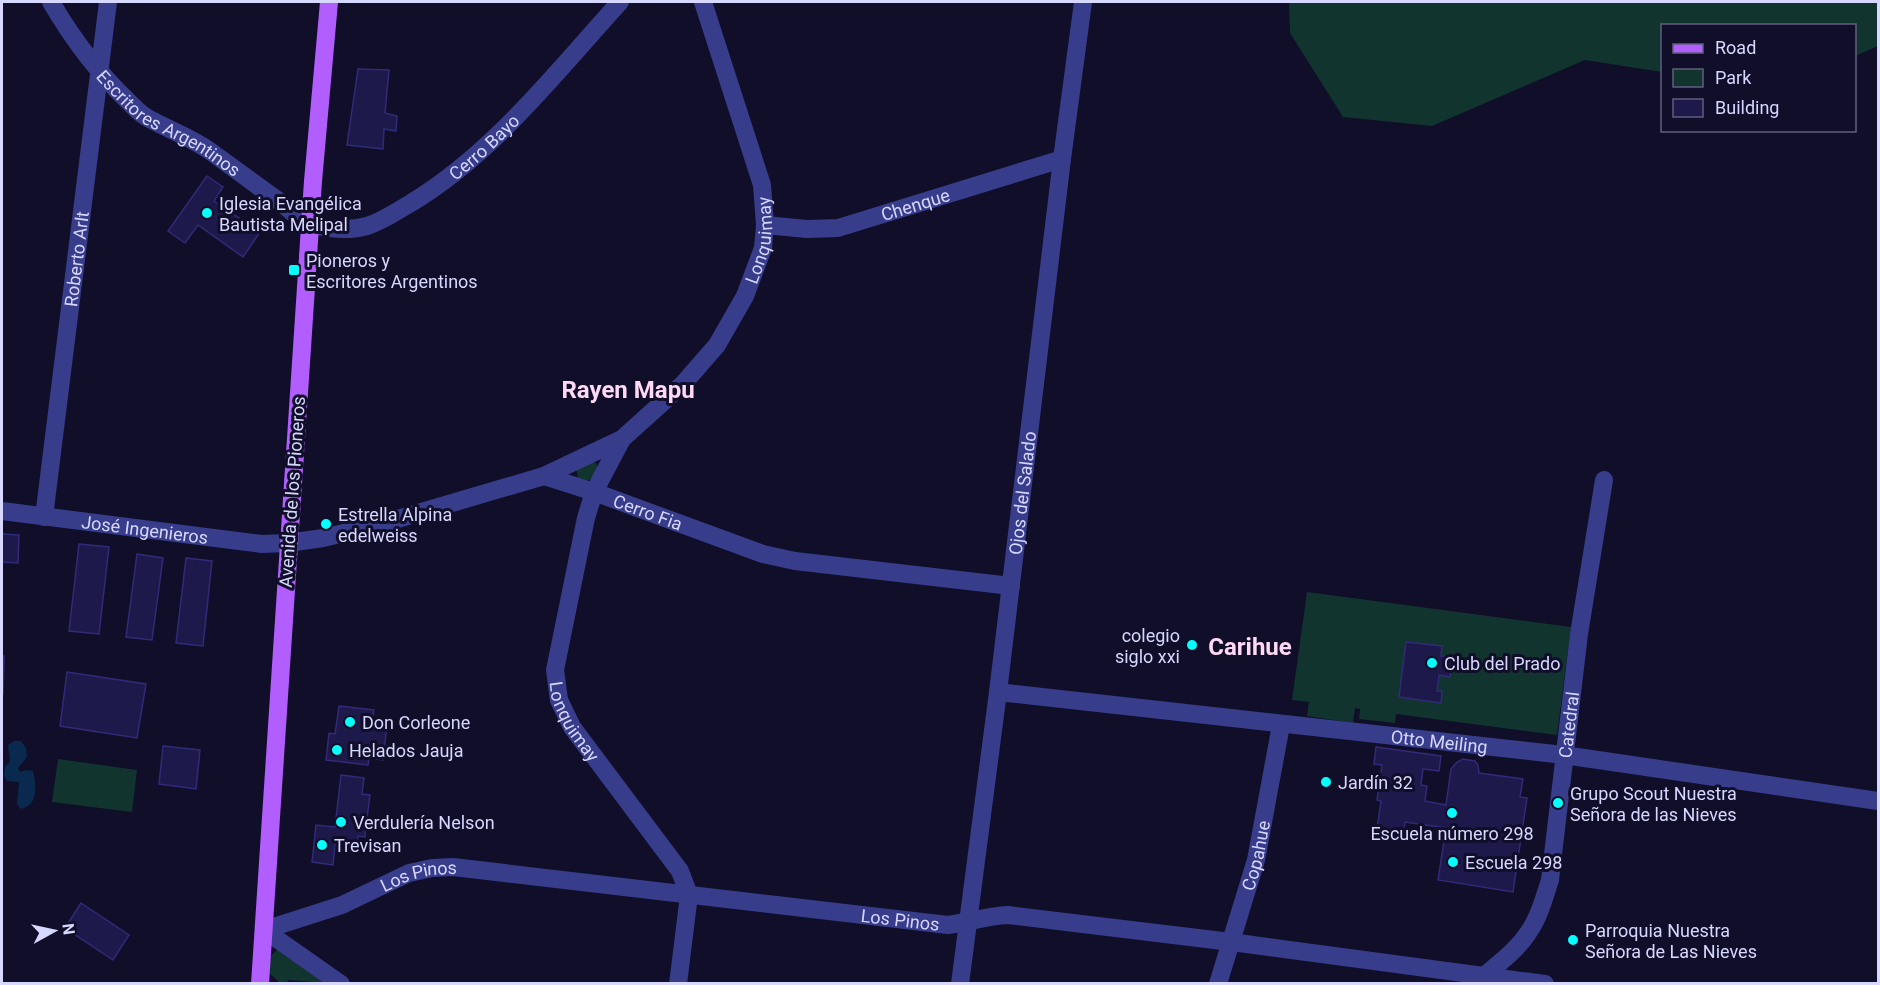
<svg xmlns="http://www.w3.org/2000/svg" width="1880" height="985" viewBox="0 0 1880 985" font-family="Roboto,sans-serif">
<rect width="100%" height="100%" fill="#100e29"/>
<g fill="#11342f">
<polygon points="1289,2 1878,2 1878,46 1855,56 1854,26 1662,26 1662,72 1585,60 1432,126 1343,117 1290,33"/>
<path d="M 594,462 L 597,464 C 599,473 595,476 587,481 L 578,478 L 576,468 Z"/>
<polygon points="1307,592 1571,627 1557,735 1396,714 1395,723 1359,719 1360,709 1355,708 1353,723 1307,716 1309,702 1292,700"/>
<polygon points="58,759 137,770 132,812 52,802"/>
<polygon points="277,950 325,983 288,980 287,983 280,983 269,973 270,957"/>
</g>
<path fill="#09294e" d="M 14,741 L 21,741 L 26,748 L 27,757 L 18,768 L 20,772 L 26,770 L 33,771 C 36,786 39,805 21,809 L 17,804 L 19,782 L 7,781 L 4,775 L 5,767 L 10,762 L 8,745 Z"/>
<g fill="#1e194b" stroke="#312a79" stroke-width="1.5">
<polygon points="358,69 389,70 385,113 397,116 396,131 384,129 383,149 347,145"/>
<polygon points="207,176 223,187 214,201 260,232 243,257 198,225 185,243 168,231"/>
<polygon points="2,534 19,535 18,563 2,562"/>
<polygon points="79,544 109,547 99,634 69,631"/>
<polygon points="137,554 163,558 152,640 126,637"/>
<polygon points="186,558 212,561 203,646 176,643"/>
<polygon points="1406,642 1442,646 1441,656 1452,657 1450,677 1439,675 1437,691 1442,691 1441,703 1399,697"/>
<polygon points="2,656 4,656 3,694 2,694"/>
<polygon points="67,672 146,684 137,738 60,726"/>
<polygon points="339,706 374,710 372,723 387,725 383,760 369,758 368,765 326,760 329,733 335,734"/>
<polygon points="163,746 200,750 196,789 159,784"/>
<polygon points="1376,747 1441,756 1439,771 1423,769 1421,785 1427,786 1425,801 1446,805 1451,769 1457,762 1463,759 1475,761 1478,765 1479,773 1523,779 1520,797 1527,798 1513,892 1438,880 1446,828 1405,822 1403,839 1376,835 1381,801 1377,800 1382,765 1374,764"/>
<polygon points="341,775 364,778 362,794 370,795 367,818 359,817 358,825 366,826 365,837 358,836 357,847 335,845 333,865 312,862 316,825 335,827"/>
<polygon points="81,903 129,935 113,960 65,928"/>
</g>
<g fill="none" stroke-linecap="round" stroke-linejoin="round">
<g stroke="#373c8b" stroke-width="18">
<path id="s1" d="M 51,2 C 72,38 98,73 129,102 C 134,107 139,113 146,117 C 167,129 190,137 210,151 C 233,168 257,185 280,202 C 291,210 299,221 313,225 C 330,229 350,231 367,226 C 383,221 397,211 411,203 C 494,153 556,72 620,2"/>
<path id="s2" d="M 765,225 L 807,229 L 838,228 L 1062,159"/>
<path id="s3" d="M 622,439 L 594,492 L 586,518 L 555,670 L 559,700 L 572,727 L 680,871 L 689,895 L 678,984"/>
<path id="s4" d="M 544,476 L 594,492 L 763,554 L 795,561 L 1011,586"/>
<path id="s5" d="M 2,511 L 262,544 L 288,543 L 323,538 L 377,525 L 544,476 L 622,439 L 683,384 L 717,345 L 745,296 L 763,248 L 765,225 L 762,185 L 703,2"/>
<path id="s6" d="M 44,517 L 108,2"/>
<path id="s7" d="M 998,692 L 1564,755 L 1878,801"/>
<path id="s8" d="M 264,930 L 342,905 L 409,873 L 432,868 L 453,867 L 948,925 C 970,922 986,916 1008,915 L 1231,942 L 1545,984"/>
<polyline points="264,930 341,984"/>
<path id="s9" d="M 1482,982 L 1484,976 C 1499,963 1517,950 1528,933 C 1539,918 1544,898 1550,880 L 1579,634 L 1604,480"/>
<path id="s10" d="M 960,984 L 998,692 L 1062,159 L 1083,2"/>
<path id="s11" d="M 1218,984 L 1256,860 L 1281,725"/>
</g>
<polyline stroke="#b25eff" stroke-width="18" points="260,984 313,181 329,2"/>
</g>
<g fill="#03fffe" stroke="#100e29" stroke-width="2">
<circle cx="207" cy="213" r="6"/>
<rect x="288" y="264" width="12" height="12" rx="3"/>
<circle cx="326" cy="524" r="6"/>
<circle cx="1192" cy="645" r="6"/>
<circle cx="1432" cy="663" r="6"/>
<circle cx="350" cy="722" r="6"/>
<circle cx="337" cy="750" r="6"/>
<circle cx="1326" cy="782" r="6"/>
<circle cx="1558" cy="803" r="6"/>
<circle cx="1452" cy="813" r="6"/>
<circle cx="341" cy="822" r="6"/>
<circle cx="322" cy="845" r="6"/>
<circle cx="1453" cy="862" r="6"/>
<circle cx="1573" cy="940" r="6"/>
</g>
<g text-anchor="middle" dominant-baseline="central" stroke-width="6" stroke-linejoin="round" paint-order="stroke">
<g font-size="18" fill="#d7d7ff" stroke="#100e29">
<text stroke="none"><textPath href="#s1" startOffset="172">Escritores Argentinos</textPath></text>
<text stroke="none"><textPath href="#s1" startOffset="546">Cerro Bayo</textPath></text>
<text stroke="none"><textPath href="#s2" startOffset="154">Chenque</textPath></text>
<text stroke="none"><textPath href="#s5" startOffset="888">Lonquimay</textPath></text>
<text stroke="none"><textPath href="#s6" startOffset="260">Roberto Arlt</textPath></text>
<text transform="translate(292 492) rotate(-86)">Avenida de los Pioneros</text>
<text stroke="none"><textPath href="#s10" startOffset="495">Ojos del Salado</textPath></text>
<text stroke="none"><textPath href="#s4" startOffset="110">Cerro Fia</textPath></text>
<text stroke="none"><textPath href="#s5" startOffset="144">José Ingenieros</textPath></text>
<text stroke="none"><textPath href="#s3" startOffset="298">Lonquimay</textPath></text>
<text stroke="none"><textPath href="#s9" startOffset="282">Catedral</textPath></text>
<text stroke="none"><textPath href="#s7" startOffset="444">Otto Meiling</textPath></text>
<text stroke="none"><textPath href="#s11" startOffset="134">Copahue</textPath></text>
<text stroke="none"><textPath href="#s8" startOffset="165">Los Pinos</textPath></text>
<text stroke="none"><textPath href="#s8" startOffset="651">Los Pinos</textPath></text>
</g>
<g font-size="18" fill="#d7d7ff" stroke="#100e29" text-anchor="start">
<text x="219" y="203">Iglesia Evangélica<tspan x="219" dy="21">Bautista Melipal</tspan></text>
<text x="306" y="260">Pioneros y<tspan x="306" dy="21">Escritores Argentinos</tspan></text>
<text x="338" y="514">Estrella Alpina<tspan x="338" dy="21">edelweiss</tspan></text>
<text x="1180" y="635" text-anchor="end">colegio<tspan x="1180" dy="21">siglo xxi</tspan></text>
<text x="1444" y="663">Club del Prado</text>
<text x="362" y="722">Don Corleone</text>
<text x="349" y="750">Helados Jauja</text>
<text x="1338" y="782">Jardín 32</text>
<text x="1570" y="793">Grupo Scout Nuestra<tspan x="1570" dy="21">Señora de las Nieves</tspan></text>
<text x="353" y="822">Verdulería Nelson</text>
<text x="1452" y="833" text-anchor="middle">Escuela número 298</text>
<text x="334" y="845">Trevisan</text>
<text x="1465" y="862">Escuela 298</text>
<text x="1585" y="930">Parroquia Nuestra<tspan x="1585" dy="21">Señora de Las Nieves</tspan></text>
</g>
<g font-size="24" font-weight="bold" fill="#ffd9f5" stroke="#100e29">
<text x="628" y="390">Rayen Mapu</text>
<text x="1250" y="647">Carihue</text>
</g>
</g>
<rect width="1880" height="985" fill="none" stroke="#d7d7ff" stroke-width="6"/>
<rect x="1661" y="24" width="195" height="108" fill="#100e29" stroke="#605e7f" stroke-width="1.5"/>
<rect x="1673" y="44" width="30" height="9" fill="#b25eff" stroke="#605e7f" stroke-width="1.5"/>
<text x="1715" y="54" font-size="18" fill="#d7d7ff">Road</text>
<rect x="1673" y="69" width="30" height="18" fill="#11342f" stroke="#605e7f" stroke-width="1.5"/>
<text x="1715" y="84" font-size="18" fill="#d7d7ff">Park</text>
<rect x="1673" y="99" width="30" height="18" fill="#1e194b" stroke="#605e7f" stroke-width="1.5"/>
<text x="1715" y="114" font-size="18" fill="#d7d7ff">Building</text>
<g transform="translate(54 931) rotate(82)" stroke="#100e29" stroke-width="4.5" paint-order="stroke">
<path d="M0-4.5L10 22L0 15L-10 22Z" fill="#d7d7ff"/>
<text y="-9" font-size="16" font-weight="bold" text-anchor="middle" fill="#d7d7ff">N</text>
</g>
</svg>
